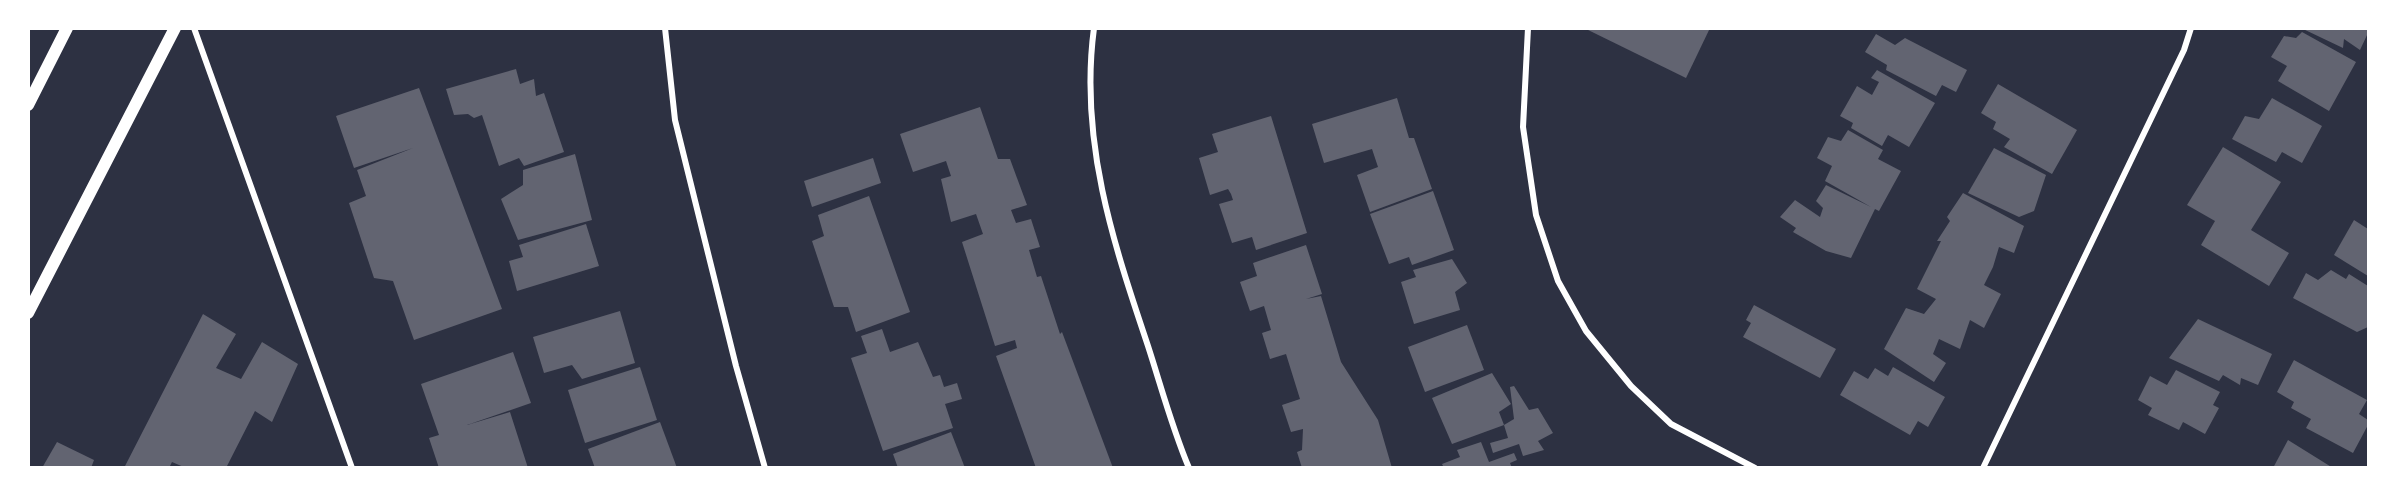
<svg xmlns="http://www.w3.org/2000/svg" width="2397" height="496" viewBox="0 0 2397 496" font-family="Inter,sans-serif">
<rect width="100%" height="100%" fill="#2d3142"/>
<g fill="#626471">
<polygon points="1584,28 1710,28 1686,78"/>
<polygon points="2301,28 2368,28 2368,33 2360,50 2344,39 2343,48"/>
<polygon points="2302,32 2356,62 2329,111 2278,81 2287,66 2271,57 2284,36 2296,38"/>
<polygon points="1876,34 1895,45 1905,38 1967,70 1956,92 1942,85 1936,96 1886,70 1887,65 1865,52"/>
<polygon points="516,69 520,84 534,79 536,96 544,93 564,152 524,166 519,158 499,166 482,115 474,118 468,114 454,115 446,89"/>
<polygon points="1877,70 1935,103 1909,147 1888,135 1882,146 1851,128 1853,123 1840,116 1857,86 1872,95 1879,82 1871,78"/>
<polygon points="1998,84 2077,130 2052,174 2004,147 2010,139 1993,129 1996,122 1981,113"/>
<polygon points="419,88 502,309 414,340 393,281 374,278 349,203 366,196 357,170 413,148 354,168 336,116"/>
<polygon points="1397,98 1409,138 1414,138 1432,189 1370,212 1357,175 1378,167 1372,149 1324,163 1312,124"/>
<polygon points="2272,98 2322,126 2302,163 2282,152 2276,162 2232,139 2245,116 2259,119"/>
<polygon points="980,107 998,159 1010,159 1027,205 1011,210 1016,223 1031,219 1040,247 1029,250 1037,277 1041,276 1060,334 1062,332 1113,468 1036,468 996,356 1017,348 1015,340 995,346 962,242 983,234 976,214 951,222 941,179 951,176 946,161 913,172 900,134"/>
<polygon points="1271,116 1307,233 1256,250 1252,237 1232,243 1219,204 1233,200 1231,194 1228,189 1210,195 1199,158 1218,152 1212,134"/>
<polygon points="1848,130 1883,150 1878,159 1901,171 1879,211 1875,209 1851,258 1826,251 1793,232 1796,228 1780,217 1795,200 1820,217 1823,208 1816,201 1826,185 1871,207 1825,181 1832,166 1817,158 1828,137 1841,141"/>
<polygon points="2223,147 2281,182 2251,230 2289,253 2269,286 2201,245 2215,221 2187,205"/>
<polygon points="1994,148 2046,175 2034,211 2019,217 1968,193"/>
<polygon points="575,154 592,220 518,240 501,199 523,185 523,170"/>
<polygon points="873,158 881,183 812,207 804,181"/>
<polygon points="1433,191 1454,250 1412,265 1409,257 1389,264 1370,214"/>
<polygon points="1963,193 2024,226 2014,253 1999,247 1993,267 1984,285 2001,294 1984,328 1970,320 1960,349 1939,339 1933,354 1946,363 1934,382 1884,349 1906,308 1924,314 1936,299 1917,289 1941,241 1937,241 1950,221 1947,217"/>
<polygon points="869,196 910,312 856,332 848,307 834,307 812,241 824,236 818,215"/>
<polygon points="2354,220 2368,229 2368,276 2334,255"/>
<polygon points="586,224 599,266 517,291 509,261 523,257 519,245"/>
<polygon points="1306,245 1322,294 1306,299 1321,296 1341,362 1378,420 1392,468 1302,468 1297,452 1302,450 1303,429 1291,432 1282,405 1300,399 1286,354 1270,359 1262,333 1271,330 1264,306 1250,311 1240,282 1257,276 1253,263"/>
<polygon points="1452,259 1467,283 1455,292 1460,310 1414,324 1401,282 1416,277 1413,270"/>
<polygon points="2331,270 2346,279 2349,274 2368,286 2368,327 2357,332 2293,298 2306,273 2318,280"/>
<polygon points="1754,305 1836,349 1820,378 1743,337 1751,323 1746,320"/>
<polygon points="620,311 635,363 582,379 572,365 544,373 533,337"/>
<polygon points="203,314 236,334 216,368 241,379 262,342 298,364 272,422 255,411 226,468 186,468 172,462 169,468 124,468"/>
<polygon points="2198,319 2272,354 2258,385 2241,378 2240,385 2223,375 2219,381 2169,358"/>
<polygon points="1467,325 1484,370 1425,392 1408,347"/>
<polygon points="882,329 890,352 918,342 933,377 940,375 944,387 957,383 962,399 945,404 953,428 883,451 851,358 867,353 861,336"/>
<polygon points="513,352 531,403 467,425 510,412 528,468 439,468 429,438 439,435 421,384"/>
<polygon points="2294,360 2367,400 2359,414 2368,420 2368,425 2353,453 2306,428 2311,419 2291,408 2294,402 2277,392"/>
<polygon points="640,367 657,420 585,443 568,390"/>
<polygon points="1893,367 1945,397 1928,427 1918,421 1910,435 1840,395 1854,371 1868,379 1875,368 1888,376"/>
<polygon points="2176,370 2220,392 2213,405 2219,408 2205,434 2183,422 2179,430 2148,415 2152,408 2138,400 2150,376 2167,385"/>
<polygon points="1492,373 1511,404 1499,412 1504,425 1452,444 1432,398"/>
<polygon points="1514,386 1529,410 1538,408 1553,433 1538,441 1544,450 1523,456 1519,444 1493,453 1490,443 1508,438 1504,425 1514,419 1510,387"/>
<polygon points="660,422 677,468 595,468 588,449"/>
<polygon points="951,432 965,468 898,468 893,454"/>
<polygon points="2288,440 2333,468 2273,468"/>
<polygon points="57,442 94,460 91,468 42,468"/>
<polygon points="1481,442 1489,462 1514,453 1517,460 1510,463 1512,468 1444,468 1442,464 1460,457 1457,450"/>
</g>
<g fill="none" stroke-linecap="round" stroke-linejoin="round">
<g stroke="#fff" stroke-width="6">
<polyline points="194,28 352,468"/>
<polyline points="665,28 675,120 736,366 765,468"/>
<path d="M 1094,28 C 1079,140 1113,242 1148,346 C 1161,386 1172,428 1189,468"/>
<polyline points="1528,28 1523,127 1536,215 1558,281 1586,331 1631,386 1671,424 1755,468"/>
<polyline points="1983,468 2184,50 2191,28"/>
</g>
<g stroke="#fff" stroke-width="12">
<polyline points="28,105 67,28"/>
<polyline points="28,313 175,28"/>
</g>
</g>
<rect width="2397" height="496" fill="none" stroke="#ffffff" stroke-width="60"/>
</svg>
